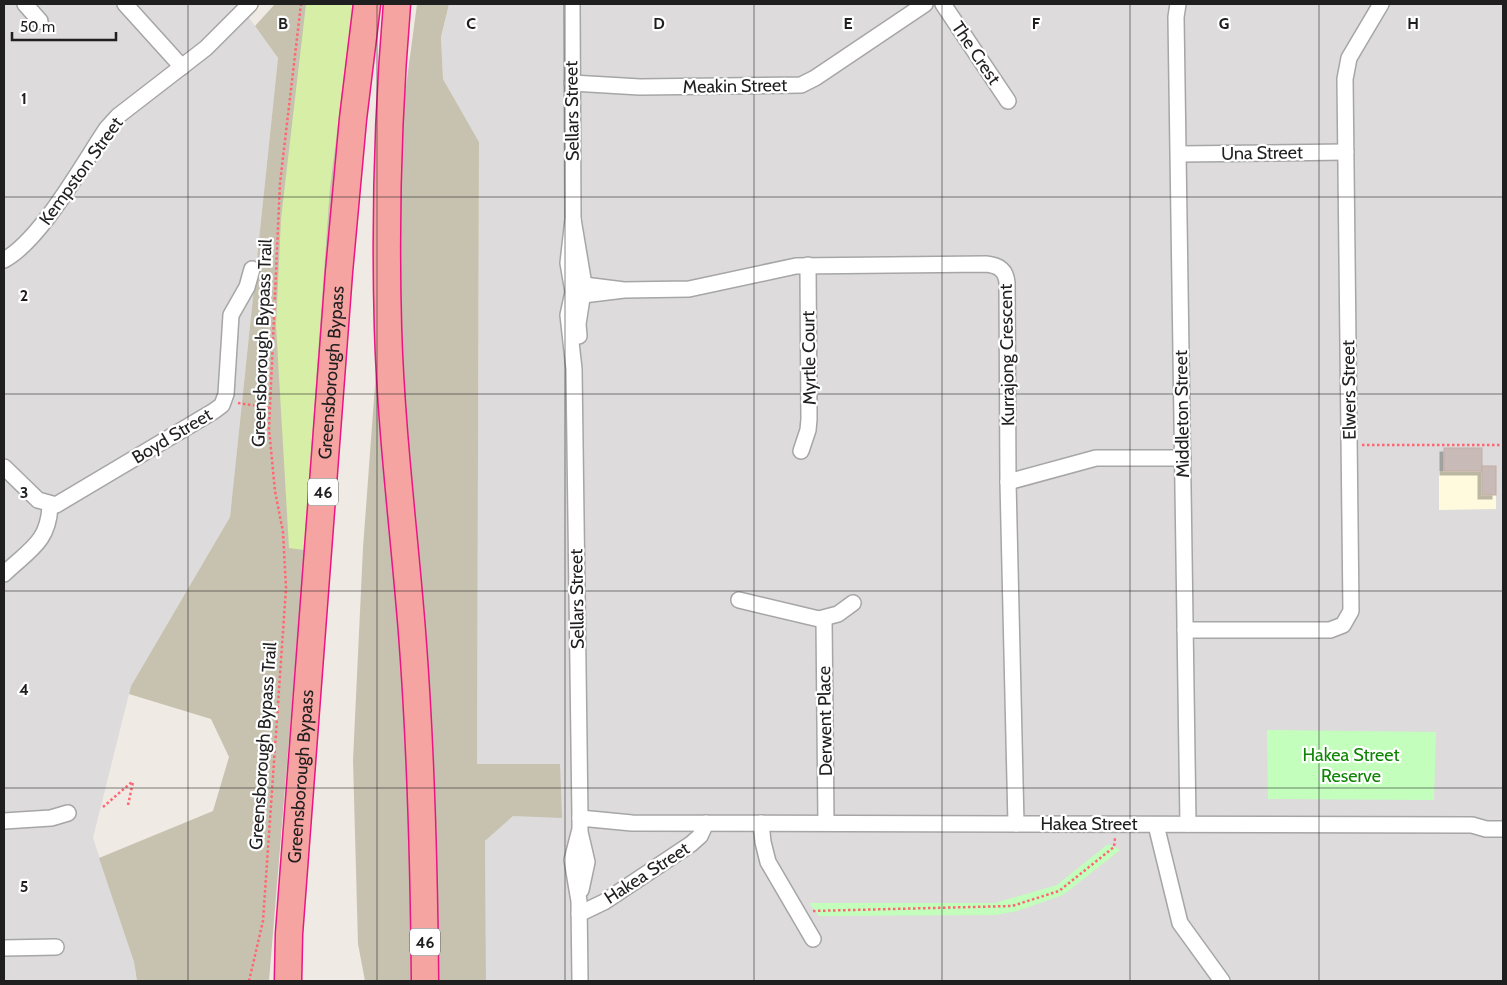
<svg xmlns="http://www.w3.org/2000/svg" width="1507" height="985" viewBox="0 0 1507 985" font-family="Cabin,sans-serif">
<defs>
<filter id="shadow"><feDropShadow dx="-4" dy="4" stdDeviation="0" flood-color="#0004"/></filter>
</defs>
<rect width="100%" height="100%" fill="#f0eae4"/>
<g fill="#dddbdc">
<polygon points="4,4 239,4 278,58 230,517 131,686 93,838 134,962 137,981 4,981"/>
<polygon points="449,4 1503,4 1503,981 486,981 485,841 513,816 560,764 477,764 479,142 443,79 441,37"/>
</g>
<polygon fill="#fff9de" points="1439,471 1482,471 1482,494 1496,495 1496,509 1439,510"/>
<g fill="#c6c2af">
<polygon points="275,4 355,4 335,185 269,981 137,981 134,962 99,858 213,811 229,757 211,719 129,694 131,686 230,517 278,58 255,26"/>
<polygon points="417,4 449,4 441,37 443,79 479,142 477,764 560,764 562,818 513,816 485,841 486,981 365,981 358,944 353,760 363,548 386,236"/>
</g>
<polygon fill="#d6eea6" points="306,4 353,4 330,188 304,550 289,548 276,325 281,219"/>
<g fill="#c3febd">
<polygon points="1267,730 1436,732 1434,800 1268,799"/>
<polygon points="1108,844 1120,850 1063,895 1017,911 996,915 819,916 809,903 995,903 1057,885"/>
</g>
<g fill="#c8bbb7" stroke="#c3ada5" filter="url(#shadow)">
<rect x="1444" y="448" width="38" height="23"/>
<rect x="1482" y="466" width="14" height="29"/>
</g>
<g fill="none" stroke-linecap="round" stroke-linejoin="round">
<defs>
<g id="minor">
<polyline points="25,4 40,21"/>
<polyline points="125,4 182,67"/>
<polyline points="572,4 573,219 584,285 578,324 579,336"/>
<polyline points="943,4 1008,101"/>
<polyline points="1178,4 1176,17 1188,824"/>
<polyline points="572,83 640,87 801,85 815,78 925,4"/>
<polyline points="1179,154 1346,152"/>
<polyline points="573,219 568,263 573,292 568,315 574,369 580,818 580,829 572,860 579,901 580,981"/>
<path d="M 4,260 C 41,240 82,165 107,128 L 118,116 L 206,48 L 250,4"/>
<path d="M 624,290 L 583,295 L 573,292 L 584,285 L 624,290 L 689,289 L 796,266 L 986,264 C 998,265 1006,270 1007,283 L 1008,482 L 1016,824"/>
<polyline points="801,451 808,430 809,419 808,265"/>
<polyline points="4,467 38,500 56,505 214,411 222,405 226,394 231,315 247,287 252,269"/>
<polyline points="1008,482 1096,458 1183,458"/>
<path d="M 4,574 C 29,550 49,542 50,505"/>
<polyline points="739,600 819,619 838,614 853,603"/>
<polyline points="824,619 826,823"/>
<polyline points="1185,630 1330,630 1343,625 1351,611 1345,79 1349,58 1381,4"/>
<polyline points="580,818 632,823 1472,825 1486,829 1503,829"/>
<polyline points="4,821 51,818 68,813"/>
<polyline points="761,823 763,842 768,862 813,939"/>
<polyline points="1156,825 1180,923 1222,981"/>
<polyline points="580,832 587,862 581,890"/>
<polyline points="579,914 604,902 691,844 700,836 706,823"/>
<polyline points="4,948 56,947"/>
</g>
<g id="trunk">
<path d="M 397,4 C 388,111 385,220 388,328 C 391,430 404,531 412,632 C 421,748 424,865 425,981"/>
<path id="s1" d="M 288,981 L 289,934 L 339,272 L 353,119 L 367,4"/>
</g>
</defs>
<use href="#minor" stroke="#a6a6a6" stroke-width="18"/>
<use href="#trunk" stroke="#e91683" stroke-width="29"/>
<g stroke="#ff6671" stroke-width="2.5" stroke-dasharray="2.5 2.5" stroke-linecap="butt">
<polyline points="238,403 271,408"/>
<polyline points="1362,445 1503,445"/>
<polyline points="128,805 133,782"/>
<polyline points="103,807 133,781"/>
<polyline points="813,911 1012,906 1059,891 1114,847 1115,838"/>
<polyline points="249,981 263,921 286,588 283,532 275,491 269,429 280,183 301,4"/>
</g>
<use href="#minor" stroke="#fff" stroke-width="15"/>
<use href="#trunk" stroke="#f6a4a2" stroke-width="26"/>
</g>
<path fill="none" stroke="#1f1f1f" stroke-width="1" stroke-opacity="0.55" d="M 188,4 L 188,981M 377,4 L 377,981M 565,4 L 565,981M 754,4 L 754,981M 942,4 L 942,981M 1130,4 L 1130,981M 1319,4 L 1319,981M 4,197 L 1503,197M 4,394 L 1503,394M 4,591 L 1503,591M 4,788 L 1503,788"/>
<g text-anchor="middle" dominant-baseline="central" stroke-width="4.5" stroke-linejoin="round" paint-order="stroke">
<g fill="#fff" stroke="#626262" stroke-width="1">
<rect x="308" y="478.5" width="30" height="27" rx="4"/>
<rect x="410" y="928.5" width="30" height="27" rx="4"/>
</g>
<g font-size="16" font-weight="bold" fill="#1f1f1f">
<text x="323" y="492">46</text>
<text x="425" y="942">46</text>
</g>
<g font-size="18" fill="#1f1f1f" stroke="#fff">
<text transform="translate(976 53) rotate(56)">The Crest</text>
<text transform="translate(735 86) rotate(-1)">Meakin Street</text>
<text transform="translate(572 111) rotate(-91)">Sellars Street</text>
<text transform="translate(1262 153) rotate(-1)">Una Street</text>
<text transform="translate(81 171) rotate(-54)">Kempston Street</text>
<text transform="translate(262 343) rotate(-88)">Greensborough Bypass Trail</text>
<text transform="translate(1007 355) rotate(-91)">Kurrajong Crescent</text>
<text transform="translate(809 358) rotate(-91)">Myrtle Court</text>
<text stroke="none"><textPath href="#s1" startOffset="610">Greensborough Bypass</textPath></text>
<text transform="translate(1349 390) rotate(-91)">Elwers Street</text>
<text transform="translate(1182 414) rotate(-91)">Middleton Street</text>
<text transform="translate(172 436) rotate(-31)">Boyd Street</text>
<text transform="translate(577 599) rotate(-91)">Sellars Street</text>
<text transform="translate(825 721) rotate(-91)">Derwent Place</text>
<text transform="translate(263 746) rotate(-86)">Greensborough Bypass Trail</text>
<text stroke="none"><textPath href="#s1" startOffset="205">Greensborough Bypass</textPath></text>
<text x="1089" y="824">Hakea Street</text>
<text transform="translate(647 873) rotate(-33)">Hakea Street</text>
</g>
<g font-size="18" fill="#0e8603" stroke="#fff">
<text x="1351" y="755">Hakea Street<tspan x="1351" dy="21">Reserve</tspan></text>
</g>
</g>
<g font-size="16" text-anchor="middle" font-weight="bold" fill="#1f1f1f" stroke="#fff" stroke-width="4.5" stroke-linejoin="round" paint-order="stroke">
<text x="283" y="29">B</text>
<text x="471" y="29">C</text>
<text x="659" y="29">D</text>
<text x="848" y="29">E</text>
<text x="1036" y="29">F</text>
<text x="1224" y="29">G</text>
<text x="1413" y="29">H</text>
<text x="24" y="104">1</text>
<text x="24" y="301">2</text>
<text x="24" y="498">3</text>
<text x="24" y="695">4</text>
<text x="24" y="892">5</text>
</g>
<rect width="1507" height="985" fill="none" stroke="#1f1f1f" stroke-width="10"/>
<path d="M12 32v8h104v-8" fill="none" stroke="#1f1f1f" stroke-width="2.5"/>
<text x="20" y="32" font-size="15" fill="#1f1f1f" stroke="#ffffff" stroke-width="4" paint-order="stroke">50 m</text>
</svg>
